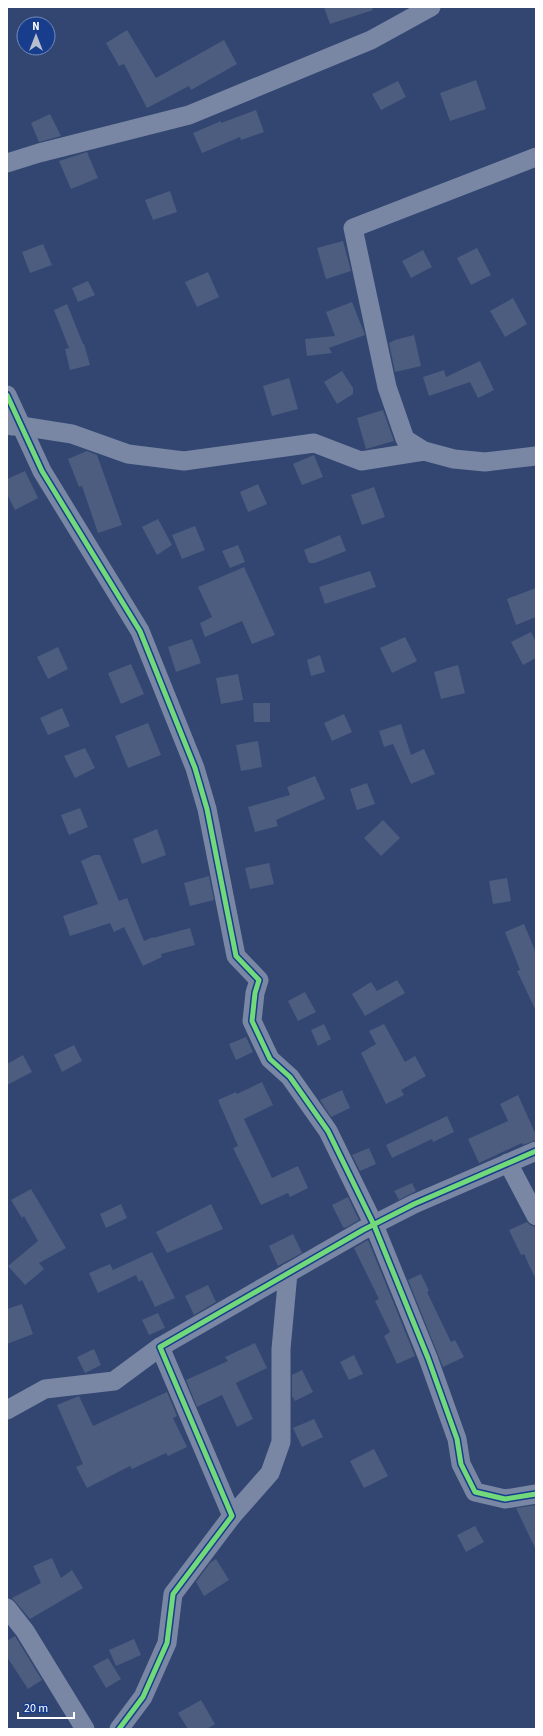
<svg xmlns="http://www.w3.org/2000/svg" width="543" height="1736" viewBox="0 0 543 1736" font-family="'Source Sans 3',sans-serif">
<rect width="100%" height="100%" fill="#324671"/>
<g fill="#4c5d7f">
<polygon points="324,7 372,7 373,10 330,24"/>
<polygon points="127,30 156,78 224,40 237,64 191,90 189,86 147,108 124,64 119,66 106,43"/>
<polygon points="476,80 486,109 450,121 440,93"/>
<polygon points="398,81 406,97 381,110 372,94"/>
<polygon points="256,110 264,132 241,140 240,137 202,153 193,133 221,121 221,123"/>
<polygon points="50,114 61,136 39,142 31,123"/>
<polygon points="87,152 98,178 71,189 59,161"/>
<polygon points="170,191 177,212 153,220 145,200"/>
<polygon points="343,241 351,271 326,279 317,248"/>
<polygon points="43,244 52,265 30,273 22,252"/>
<polygon points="477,248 491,275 471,285 457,258"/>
<polygon points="423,250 432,267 411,278 402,261"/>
<polygon points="208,272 219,297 197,307 185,282"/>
<polygon points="88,281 95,295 78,302 72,288"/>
<polygon points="513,298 527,324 505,337 490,311"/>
<polygon points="352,302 365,335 329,348 332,353 307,356 305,339 335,336 326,312"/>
<polygon points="67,304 83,344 84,344 90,365 70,370 65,349 69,348 54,310"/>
<polygon points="414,335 421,366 395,372 389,343 395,340"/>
<polygon points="480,361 494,390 478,398 470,382 429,396 423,377 444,370 446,377"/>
<polygon points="342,371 353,388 353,394 337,404 324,382"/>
<polygon points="289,378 298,409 272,416 263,386"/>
<polygon points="383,410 394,441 366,449 357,418"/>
<polygon points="87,451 97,455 122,525 98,533 82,486 79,487 68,459"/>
<polygon points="314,455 323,477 302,485 293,464"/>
<polygon points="25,471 38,498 15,510 7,494 7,479"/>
<polygon points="258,484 267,504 248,512 240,492"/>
<polygon points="374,487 385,517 362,525 351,495"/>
<polygon points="158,519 172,545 157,555 142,527"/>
<polygon points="195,526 205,550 182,559 172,535"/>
<polygon points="340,535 346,551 315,563 309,563 304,550"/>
<polygon points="238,545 245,562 230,568 222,551"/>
<polygon points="244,567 275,635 252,644 242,621 205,637 200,623 212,617 198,587"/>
<polygon points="370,571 376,587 325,604 319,587"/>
<polygon points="536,588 536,617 516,625 507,599"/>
<polygon points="531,632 536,642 536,658 523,665 511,642"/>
<polygon points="405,637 417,661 392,673 380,648"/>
<polygon points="192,639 201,663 176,672 168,647"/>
<polygon points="58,647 68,669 48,679 37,657"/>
<polygon points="320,655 325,672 311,676 307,660"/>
<polygon points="131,664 144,694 121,704 108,673"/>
<polygon points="458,665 465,693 441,699 434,672"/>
<polygon points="238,674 243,700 221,704 216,678"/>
<polygon points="253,703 270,703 270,722 254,722"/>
<polygon points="62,708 70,726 48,735 40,718"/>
<polygon points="344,714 352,732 332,741 324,723"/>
<polygon points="148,723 161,755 128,768 115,736"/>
<polygon points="401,724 411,755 424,749 435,774 411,784 393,744 384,747 379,731"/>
<polygon points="258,741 262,767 241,771 236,745"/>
<polygon points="85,748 95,768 75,778 64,756"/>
<polygon points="315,776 325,799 276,820 278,826 255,832 248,807 290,795 287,787"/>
<polygon points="367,783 375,804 357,810 350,789"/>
<polygon points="80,808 88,827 69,835 61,815"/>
<polygon points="383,820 400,838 381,856 364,838"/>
<polygon points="157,829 166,855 142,864 133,839"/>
<polygon points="94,855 100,855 119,901 127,898 144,941 153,937 153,938 190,928 195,945 161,954 162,957 143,966 124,927 114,932 110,923 70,936 63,916 98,904 81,861"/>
<polygon points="269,863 274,884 250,889 245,868"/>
<polygon points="209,876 214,900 190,906 184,883"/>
<polygon points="507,878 511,901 493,904 489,881"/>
<polygon points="524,924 536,953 536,1011 517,971 520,970 505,932"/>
<polygon points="397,980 405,993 365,1016 352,994 371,982 377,991"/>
<polygon points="305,992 316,1012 298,1021 288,1001"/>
<polygon points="324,1024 331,1039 318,1046 311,1030"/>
<polygon points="384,1024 405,1062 415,1056 426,1076 401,1090 404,1095 386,1104 361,1053 376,1044 369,1031"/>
<polygon points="246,1037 253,1052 236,1060 229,1044"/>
<polygon points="74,1045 82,1061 62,1072 54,1055"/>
<polygon points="23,1055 32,1072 7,1085 7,1064"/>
<polygon points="262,1082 273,1105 244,1119 272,1178 298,1166 308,1188 290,1197 288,1193 261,1205 233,1148 238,1146 218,1100 236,1092 237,1094"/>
<polygon points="342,1090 350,1108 331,1117 320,1100"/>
<polygon points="518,1095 536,1135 536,1140 523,1145 522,1143 479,1163 468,1139 508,1121 500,1104"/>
<polygon points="447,1116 454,1132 433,1142 432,1139 392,1158 386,1145"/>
<polygon points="369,1148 376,1164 360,1171 352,1155"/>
<polygon points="412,1183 416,1191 399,1200 394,1191"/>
<polygon points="31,1189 66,1248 39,1263 44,1269 25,1285 8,1266 38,1241 24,1216 22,1218 11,1200"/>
<polygon points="348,1197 359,1220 345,1228 343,1227 332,1205"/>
<polygon points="121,1204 127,1218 106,1228 100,1214"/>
<polygon points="211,1204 223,1229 167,1253 156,1232"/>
<polygon points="527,1222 530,1225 536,1227 536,1280 524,1254 521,1255 509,1230"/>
<polygon points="293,1234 302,1253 278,1266 269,1246"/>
<polygon points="368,1240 415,1356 397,1364 384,1336 390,1332 375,1301 379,1299 354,1248"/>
<polygon points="152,1252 175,1298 155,1307 142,1280 139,1282 136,1275 98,1293 89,1273 110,1264 113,1270"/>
<polygon points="421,1274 429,1291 427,1292 451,1342 455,1340 464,1357 443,1367 408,1280"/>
<polygon points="208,1285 216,1302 194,1315 185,1296"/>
<polygon points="22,1304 33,1334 7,1344 7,1309"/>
<polygon points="158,1313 165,1328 149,1335 142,1320"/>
<polygon points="255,1343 267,1368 236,1383 253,1419 237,1427 222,1395 197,1407 186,1380 228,1361 225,1357"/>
<polygon points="94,1349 101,1365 85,1373 77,1357"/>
<polygon points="354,1355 363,1374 349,1380 340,1362"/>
<polygon points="302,1370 313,1392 295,1401 292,1396 292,1375"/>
<polygon points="167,1392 177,1416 173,1418 187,1447 168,1456 166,1453 132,1469 130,1466 87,1488 76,1467 83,1464 57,1405 79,1396 93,1426"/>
<polygon points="314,1419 323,1437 302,1447 293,1428"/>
<polygon points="374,1449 388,1476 364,1488 350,1461"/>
<polygon points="536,1505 536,1550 516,1508"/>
<polygon points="475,1526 484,1542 466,1552 457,1535"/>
<polygon points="52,1558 61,1578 72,1570 83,1588 30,1619 12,1598 41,1583 33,1566"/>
<polygon points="216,1559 229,1580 204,1596 196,1582 210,1563"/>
<polygon points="15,1636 42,1680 28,1689 7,1657 7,1641"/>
<polygon points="134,1639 141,1655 116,1666 109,1650"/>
<polygon points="108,1658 121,1679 106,1688 93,1666"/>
<polygon points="201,1700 215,1724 207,1729 188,1729 178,1713"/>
</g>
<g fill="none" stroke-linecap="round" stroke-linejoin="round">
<g stroke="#7987a5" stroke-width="19">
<polyline points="536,157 353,228 387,387 405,439 424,451 454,459 485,462 536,456"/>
<polyline points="7,163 39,153 189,115 371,40 431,7"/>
<polyline points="7,395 42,471 140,631 195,768 207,809 236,956 259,980 255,993 252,1021 270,1059 290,1077 328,1131 374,1225 428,1358 457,1439 461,1464 475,1492 505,1499 536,1494"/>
<polyline points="12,426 21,426 72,434 128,454 184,461 314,443 361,461 424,451"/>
<polyline points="508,1163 536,1216"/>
<polyline points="7,1410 45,1389 114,1381 160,1347"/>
<polyline points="232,1516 270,1473 281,1442 281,1349 288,1273"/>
<polyline points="7,1608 25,1631 85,1729"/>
<polyline points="119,1729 143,1697 167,1643 173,1594 232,1516 160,1347 363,1230 414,1204 536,1151"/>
</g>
<defs>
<g id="cycleway">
<polyline points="7,395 42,471 140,631 195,768 207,809 236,956 259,980 255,993 252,1021 270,1059 290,1077 328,1131 374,1225 428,1358 457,1439 461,1464 475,1492 505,1499 536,1494"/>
<polyline points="119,1729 143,1697 167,1643 173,1594 232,1516 160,1347 363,1230 414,1204 536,1151"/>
</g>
</defs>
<use href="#cycleway" stroke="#173d8c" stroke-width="8"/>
<use href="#cycleway" stroke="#71d979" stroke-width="5"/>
</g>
<rect width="543" height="1736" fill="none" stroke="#ffffff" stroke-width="16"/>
<g transform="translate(36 36)"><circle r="19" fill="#173d8c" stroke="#748bba"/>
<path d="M0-3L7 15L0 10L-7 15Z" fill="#b7becd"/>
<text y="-6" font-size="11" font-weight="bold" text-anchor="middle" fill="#ffffff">N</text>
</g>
<path d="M18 1712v6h56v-6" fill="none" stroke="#ffffff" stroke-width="2"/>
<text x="24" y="1712" font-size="12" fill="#ffffff" stroke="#173d8c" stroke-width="3" paint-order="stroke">20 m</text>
</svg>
